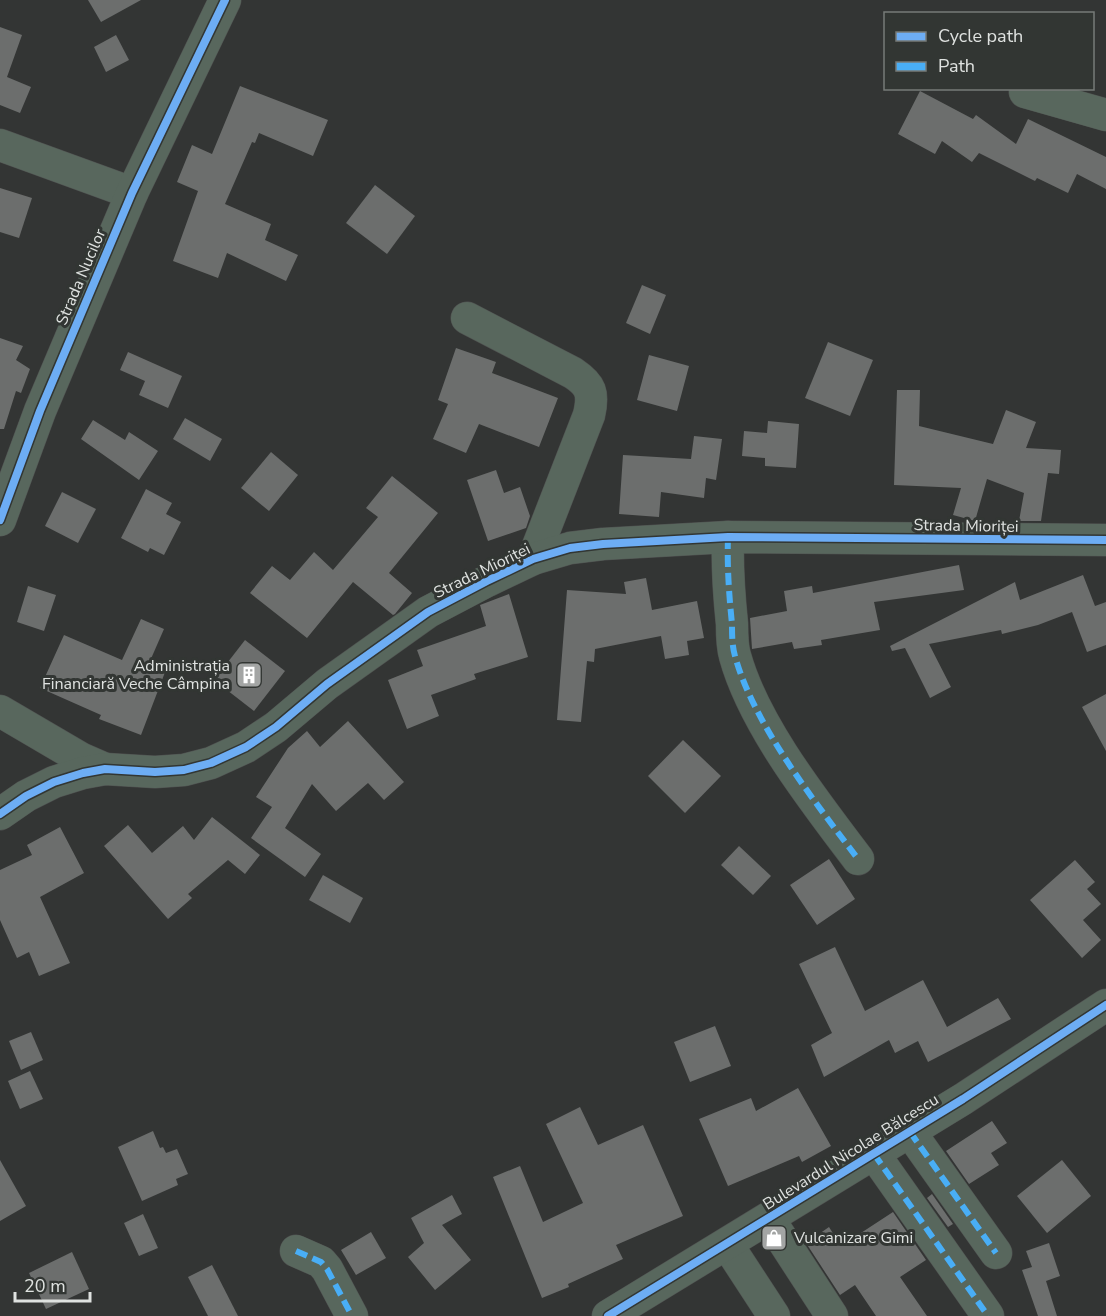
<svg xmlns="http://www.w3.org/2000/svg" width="1106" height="1316" viewBox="0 0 1106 1316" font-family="'Nunito Sans',sans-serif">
<rect width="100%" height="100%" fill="#333534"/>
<g fill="#6c6e6d">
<polygon points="88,0 141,0 101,22"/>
<polygon points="0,27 22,35 7,77 31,87 20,113 0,105"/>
<polygon points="116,35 129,60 106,72 94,47"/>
<polygon points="240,86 328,120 313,156 259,133 255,143 252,142 225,204 271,224 265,240 298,255 286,281 227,253 218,278 173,261 198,191 177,182 192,145 212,154"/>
<polygon points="920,91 973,119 976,115 1016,144 1028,119 1106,157 1106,189 1077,174 1068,193 1037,178 1035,181 979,153 972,162 942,141 935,154 898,134"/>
<polygon points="375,185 415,216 387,254 346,223"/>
<polygon points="0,188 32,198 19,238 0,232"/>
<polygon points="642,285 666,295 650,334 626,323"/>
<polygon points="0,338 23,346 16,360 30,369 21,393 16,391 4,429 0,429"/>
<polygon points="828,342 873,360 850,416 805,398"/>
<polygon points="456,348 496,362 492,373 558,398 539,447 479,424 466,453 433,439 448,404 438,400"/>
<polygon points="128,352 182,376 168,408 139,395 145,381 120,370"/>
<polygon points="649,355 689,366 677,411 637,400"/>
<polygon points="897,390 920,390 919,426 993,444 1006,410 1036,422 1026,448 1061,450 1059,474 1048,473 1041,521 1019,521 1024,493 987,479 975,521 953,515 961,488 894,485"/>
<polygon points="185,418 222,439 210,461 173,439"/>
<polygon points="93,420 125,440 129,432 158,451 139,480 81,439"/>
<polygon points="768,421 799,424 796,468 765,466 765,458 742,456 744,431 767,433"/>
<polygon points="694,436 722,439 716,480 706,478 704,498 661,492 659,517 619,514 623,455 691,459"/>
<polygon points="271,452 298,475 269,511 241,488"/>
<polygon points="496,470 504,493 520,487 530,516 526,528 488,541 467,480"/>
<polygon points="392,476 438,513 389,573 412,593 395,614 393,615 353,582 307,638 250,593 272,566 290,580 314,552 333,570 378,517 366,508"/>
<polygon points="146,489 172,503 166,514 181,522 164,555 150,548 148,552 121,538"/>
<polygon points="62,492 96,509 78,543 45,526"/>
<polygon points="959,565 964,590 874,602 880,630 821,640 822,645 794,649 792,642 752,649 750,618 787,611 784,591 812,586 813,593"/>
<polygon points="1083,575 1095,606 1106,602 1106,645 1087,652 1072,612 1038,625 1002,634 1001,630 929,644 951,687 930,698 905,648 892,651 890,646 1015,582 1020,600"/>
<polygon points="646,578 652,610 697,601 704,638 687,641 689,655 665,659 661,636 595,649 594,662 587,661 581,722 557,720 567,590 626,594 624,582"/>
<polygon points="28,586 56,595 44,631 17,622"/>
<polygon points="509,594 528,657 474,674 476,679 431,695 439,716 407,729 388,680 423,666 417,650 486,626 480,605"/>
<polygon points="141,619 164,629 150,661 167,667 141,735 99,719 101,715 40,688 64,635 122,660"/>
<polygon points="245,640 285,671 254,711 214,680"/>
<polygon points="1106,694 1106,751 1082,707"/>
<polygon points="348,721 404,782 384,800 368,783 336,811 312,784 285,828 321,854 305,877 251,838 272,807 256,797 288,748 307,731 320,747"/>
<polygon points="683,740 721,776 685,813 648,776"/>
<polygon points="212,817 260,855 245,874 228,860 188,894 192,898 168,919 104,846 128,825 152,853 183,826 194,840"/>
<polygon points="60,827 84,873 40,897 70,963 39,976 29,952 17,958 0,920 0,870 32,855 27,845"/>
<polygon points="739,846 771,876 753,895 721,865"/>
<polygon points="829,859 855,899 817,925 790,885"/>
<polygon points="1075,860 1095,882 1087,889 1101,904 1083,920 1101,940 1082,958 1030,900"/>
<polygon points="323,875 363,898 350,923 309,900"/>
<polygon points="835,947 865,1011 923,980 947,1027 998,998 1011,1019 928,1062 918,1041 895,1053 889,1040 824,1077 811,1045 832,1033 799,964"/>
<polygon points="715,1026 731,1066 690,1082 674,1042"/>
<polygon points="31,1032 43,1060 21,1070 9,1041"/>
<polygon points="30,1071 43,1099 20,1109 8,1081"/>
<polygon points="798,1088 831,1146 802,1162 799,1156 728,1186 699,1119 751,1098 756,1111"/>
<polygon points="580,1107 598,1145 643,1125 683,1216 616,1245 623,1259 568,1284 569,1287 542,1298 493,1177 520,1166 543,1222 583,1203 546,1124"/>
<polygon points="992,1121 1007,1143 991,1153 999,1165 969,1184 946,1151"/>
<polygon points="153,1131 160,1148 163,1147 166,1153 177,1149 188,1174 176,1179 178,1185 142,1201 118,1147"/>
<polygon points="0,1160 26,1206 0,1221"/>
<polygon points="1062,1160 1091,1196 1047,1233 1017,1196"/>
<polygon points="932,1194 953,1224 948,1227 927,1198"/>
<polygon points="452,1195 462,1214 442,1225 471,1260 435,1290 408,1257 424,1243 411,1218"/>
<polygon points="893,1212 926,1260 900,1277 927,1316 876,1316 855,1285 840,1295 806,1243 829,1227 841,1246"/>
<polygon points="143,1214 158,1248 139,1256 124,1223"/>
<polygon points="371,1232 386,1258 356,1275 341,1250"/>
<polygon points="1049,1243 1060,1276 1046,1281 1057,1316 1038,1316 1022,1270 1032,1267 1026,1251"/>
<polygon points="72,1252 89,1289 46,1309 29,1273"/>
<polygon points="212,1265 238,1316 208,1316 188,1277"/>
</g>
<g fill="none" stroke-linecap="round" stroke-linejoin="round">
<defs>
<g id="minor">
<polyline points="1025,92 1106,115"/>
<polyline points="0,145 132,193"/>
<path d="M 467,318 L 573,373 C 591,385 594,393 589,415 L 533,559"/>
<polyline points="0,520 40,411 132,193 225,0"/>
<path d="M 728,537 C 727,566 729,595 732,624 C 732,634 732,646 735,656 C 754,725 815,802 858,859"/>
<polyline points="0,711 82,759 105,769"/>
<polyline points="0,814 26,796 54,782 83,773 105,769 155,772 184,770 211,763 246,747 276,727 327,684 428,612 487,581 533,559 570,548 603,544 728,537 1106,540"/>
<polyline points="910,1132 996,1253"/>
<polyline points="874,1154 988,1316"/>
<polyline points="769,1219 832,1316"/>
<polyline points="727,1244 774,1316"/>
<polyline points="296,1251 321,1262 327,1269 352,1316"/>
<polyline points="608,1316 963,1099 1106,1005"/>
</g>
</defs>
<use href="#minor" stroke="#4f5150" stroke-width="33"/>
<use href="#minor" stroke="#58675d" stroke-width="32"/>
<g stroke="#49aef6" stroke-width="6" stroke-dasharray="12 6" stroke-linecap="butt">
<path d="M 728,537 C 727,566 729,595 732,624 C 732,634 732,646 735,656 C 754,725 815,802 858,859"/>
<polyline points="910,1132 996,1253"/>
<polyline points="874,1154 988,1316"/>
<polyline points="296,1251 321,1262 327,1269 352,1316"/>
</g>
<defs>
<g id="cycleway">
<polyline points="0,520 40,411 132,193 225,0"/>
<polyline points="0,814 26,796 54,782 83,773 105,769 155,772 184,770 211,763 246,747 276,727 327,684 428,612 487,581 533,559 570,548 603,544 728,537 1106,540"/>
<polyline points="608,1316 963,1099 1106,1005"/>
</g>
</defs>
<use href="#cycleway" stroke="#323633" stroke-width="11"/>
<use href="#cycleway" stroke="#6dadf4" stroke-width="8"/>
</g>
<defs>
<symbol id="building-square" viewBox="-11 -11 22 22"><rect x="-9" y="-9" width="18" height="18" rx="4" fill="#a3a5a4" stroke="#323633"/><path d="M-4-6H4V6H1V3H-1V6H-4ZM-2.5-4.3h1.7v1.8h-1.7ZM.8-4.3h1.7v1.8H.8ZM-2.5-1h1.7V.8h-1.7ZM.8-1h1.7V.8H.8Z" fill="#fff"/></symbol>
<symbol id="shop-square" viewBox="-11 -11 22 22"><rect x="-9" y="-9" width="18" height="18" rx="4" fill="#a3a5a4" stroke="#323633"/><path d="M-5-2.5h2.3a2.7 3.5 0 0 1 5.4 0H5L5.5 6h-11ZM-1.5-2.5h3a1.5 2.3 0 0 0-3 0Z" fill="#fff"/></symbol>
</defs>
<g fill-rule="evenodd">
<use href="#building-square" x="234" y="660" width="30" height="30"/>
<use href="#shop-square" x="759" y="1223" width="30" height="30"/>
</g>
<g text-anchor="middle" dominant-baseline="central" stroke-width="6" stroke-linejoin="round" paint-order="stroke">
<g font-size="16" fill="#dfe2e0" stroke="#323633">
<text transform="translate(81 277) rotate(-67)">Strada Nucilor</text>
<text transform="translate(966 526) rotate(1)">Strada Mioriței</text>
<text transform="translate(482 571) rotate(-26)">Strada Mioriței</text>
<text transform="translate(851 1152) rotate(-32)">Bulevardul Nicolae Bălcescu</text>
</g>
<g font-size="16" fill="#dfe2e0" stroke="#323633" text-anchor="end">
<text x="230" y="666">Administrația<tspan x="230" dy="18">Financiară Veche Câmpina</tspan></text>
<text x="794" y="1238" text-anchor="start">Vulcanizare Gimi</text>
</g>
</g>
<rect x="884" y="12" width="210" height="78" fill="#323633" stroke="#777b78" stroke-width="1.5"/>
<rect x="896" y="32" width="30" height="9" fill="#6dadf4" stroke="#777b78" stroke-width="1.5"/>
<text x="938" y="42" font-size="18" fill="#dfe2e0">Cycle path</text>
<rect x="896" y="62" width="30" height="9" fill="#49aef6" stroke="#777b78" stroke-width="1.5"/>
<text x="938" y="72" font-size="18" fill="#dfe2e0">Path</text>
<path d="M15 1292v9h75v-9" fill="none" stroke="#dfe2e0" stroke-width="3"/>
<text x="24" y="1292" font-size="18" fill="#dfe2e0" stroke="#323633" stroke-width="4.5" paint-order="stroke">20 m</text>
</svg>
